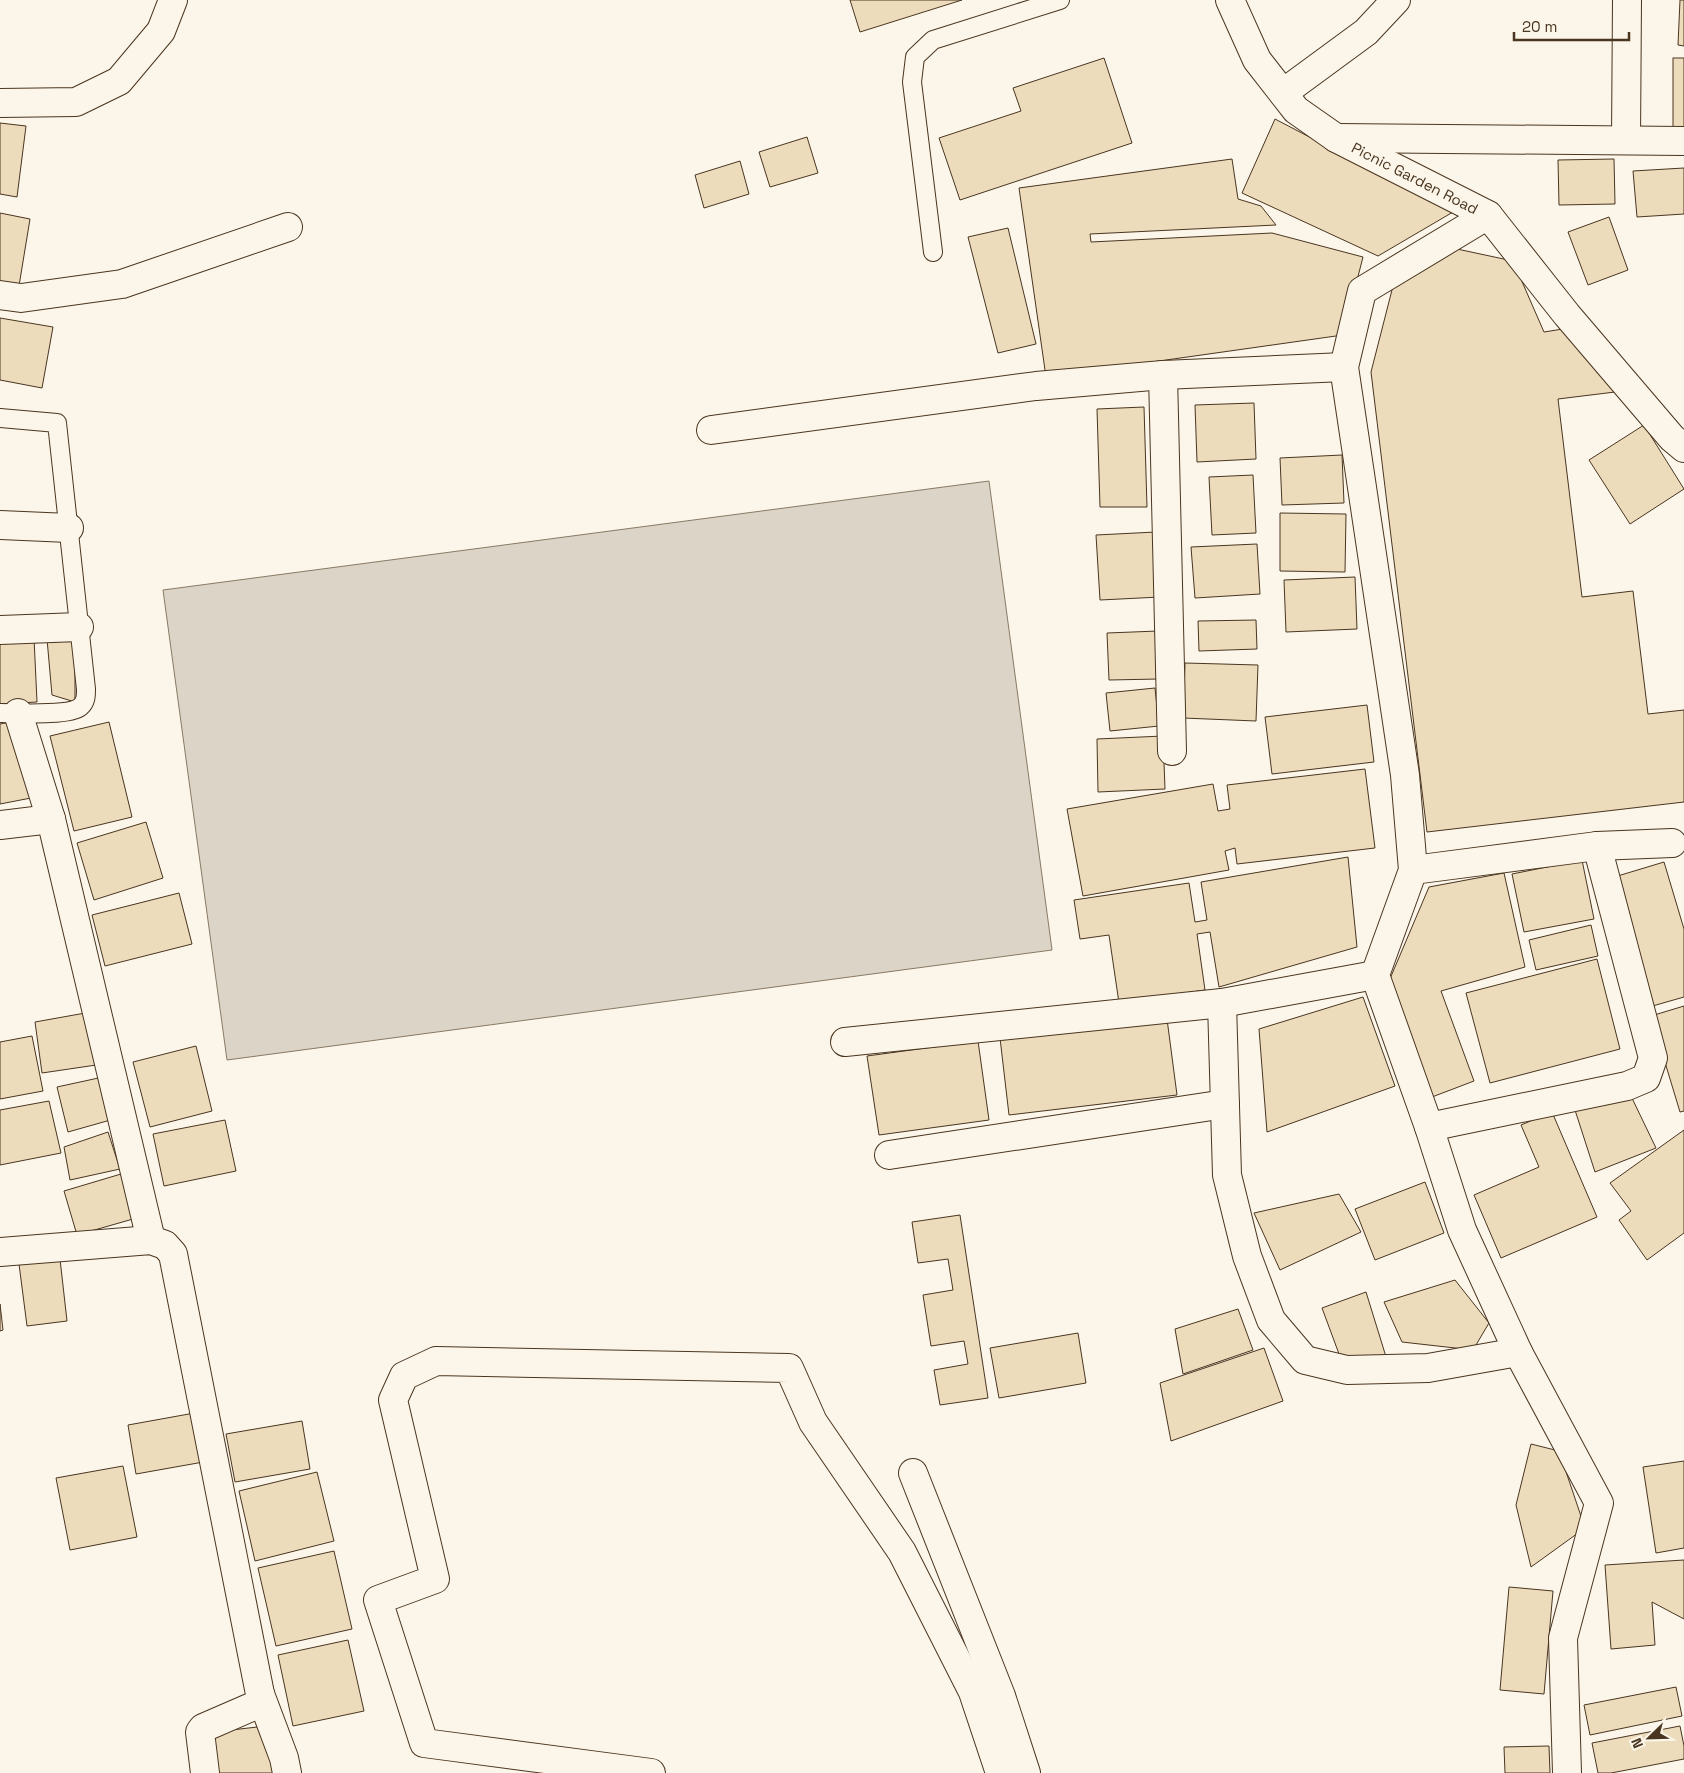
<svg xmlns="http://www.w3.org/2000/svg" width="1684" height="1773" viewBox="0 0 1684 1773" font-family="'Space Grotesk',sans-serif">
<rect width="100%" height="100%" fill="#fbf6e9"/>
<polygon fill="#dcd4c6" stroke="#887966" points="989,481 1052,950 227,1060 163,590"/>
<g fill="#ecdcbc" stroke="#4a3520">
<polygon points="850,0 962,0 860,32"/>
<polygon points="1680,0 1684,0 1684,46 1678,45"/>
<polygon points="1104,58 1132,143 960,200 939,138 1021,111 1013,88"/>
<rect x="1673" y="58" width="11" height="71"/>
<polygon points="1275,119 1453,212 1378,256 1242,193"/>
<polygon points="0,123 26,126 17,197 0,194"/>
<polygon points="807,137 818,173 770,187 759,152"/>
<polygon points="1232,159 1238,199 1261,206 1276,225 1090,234 1091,242 1272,233 1363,257 1343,335 1046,377 1019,188"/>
<polygon points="1614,159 1615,204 1559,205 1558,160"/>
<polygon points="740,161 749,194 704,208 695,175"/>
<polygon points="1684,168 1684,214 1637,217 1633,171"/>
<polygon points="0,213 30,219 18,292 0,289"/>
<polygon points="1609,217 1628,270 1588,285 1568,232"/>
<polygon points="1008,228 1036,344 998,353 968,237"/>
<polygon points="1457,249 1513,261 1544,332 1569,328 1615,392 1558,399 1582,597 1633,591 1648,714 1684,710 1684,802 1427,832 1371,372 1393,286"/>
<polygon points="0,318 53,327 42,388 0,380"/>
<polygon points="1254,403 1256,459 1197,462 1195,405"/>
<polygon points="1144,407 1147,507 1100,507 1097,409"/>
<polygon points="1644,425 1684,489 1630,524 1589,460"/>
<polygon points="1342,455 1344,503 1282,505 1280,458"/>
<polygon points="1253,475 1256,533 1212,535 1209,477"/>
<polygon points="1280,513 1346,514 1345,572 1280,571"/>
<polygon points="1156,532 1160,597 1100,600 1096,535"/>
<polygon points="1257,544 1260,594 1195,598 1191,547"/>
<polygon points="1355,577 1357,629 1286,632 1284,580"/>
<polygon points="1256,620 1257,649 1199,651 1198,621"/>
<polygon points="1158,631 1159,679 1109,680 1107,633"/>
<polygon points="34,638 37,702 0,704 0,640"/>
<polygon points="47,639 75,641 75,702 52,695"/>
<polygon points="1185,663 1258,665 1256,721 1183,718"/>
<polygon points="1155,688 1159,726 1110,731 1106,693"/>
<polygon points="1367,705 1374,762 1272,774 1265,717"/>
<polygon points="16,721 31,798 0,804 0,724"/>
<polygon points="109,722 132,817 74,831 50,736"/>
<polygon points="1163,736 1165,789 1098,792 1097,739"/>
<polygon points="1365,769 1375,848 1237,864 1235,848 1225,851 1229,870 1083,896 1067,809 1213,784 1218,811 1230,809 1227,785"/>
<polygon points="146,822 163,878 94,900 77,843"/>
<polygon points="1348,857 1357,947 1219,987 1210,932 1197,934 1205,990 1119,1003 1109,935 1080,939 1074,900 1189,883 1195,922 1207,920 1201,882"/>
<polygon points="1582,860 1594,919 1524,932 1512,874"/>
<polygon points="1664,862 1684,929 1684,997 1649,1007 1611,878"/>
<polygon points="1504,873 1525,967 1441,991 1474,1081 1432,1097 1389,981 1429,887"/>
<polygon points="179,893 192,944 105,966 92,915"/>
<polygon points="1591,925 1598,956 1536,970 1529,940"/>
<polygon points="1597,959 1620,1049 1490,1083 1466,993"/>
<polygon points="1363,997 1395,1086 1267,1132 1259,1029"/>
<polygon points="1684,1006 1684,1111 1680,1112 1651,1016"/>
<polygon points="91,1012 103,1064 42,1073 35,1022"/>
<polygon points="1167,1019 1177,1095 1009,1115 1000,1038"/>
<polygon points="32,1036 43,1091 0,1099 0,1042"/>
<polygon points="978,1041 989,1120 879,1135 867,1056"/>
<polygon points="196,1046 212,1111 150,1127 133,1062"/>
<polygon points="103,1077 114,1119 68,1132 57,1087"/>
<polygon points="1630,1094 1656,1148 1595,1172 1574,1107"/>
<polygon points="49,1101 61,1153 0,1165 0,1110"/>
<polygon points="1552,1112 1597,1217 1501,1258 1474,1195 1539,1167 1521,1125"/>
<polygon points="225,1120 236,1171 164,1186 153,1134"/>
<polygon points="1684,1130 1684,1233 1647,1260 1619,1220 1631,1211 1610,1183"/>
<polygon points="108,1132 120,1169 70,1180 64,1147"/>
<polygon points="121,1174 133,1219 77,1235 64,1191"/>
<polygon points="1425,1182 1444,1233 1375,1260 1355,1209"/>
<polygon points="1339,1194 1361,1232 1280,1270 1254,1213"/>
<polygon points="960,1215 988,1398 940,1405 934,1370 968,1364 964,1341 931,1346 923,1295 953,1290 948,1259 918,1263 912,1222"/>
<polygon points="60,1259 67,1321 27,1326 19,1264"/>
<polygon points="1455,1280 1489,1323 1473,1350 1402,1342 1384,1302"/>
<polygon points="1366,1292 1387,1360 1342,1362 1322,1308"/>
<polygon points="0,1304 3,1330 0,1331"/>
<polygon points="1238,1309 1253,1350 1183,1374 1175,1329"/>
<polygon points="1078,1333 1086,1383 999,1398 990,1348"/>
<polygon points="1264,1348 1283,1401 1171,1441 1160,1383"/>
<polygon points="200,1412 209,1461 136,1474 128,1425"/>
<polygon points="302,1421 310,1469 235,1482 226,1434"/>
<polygon points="1531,1444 1559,1451 1585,1528 1531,1567 1516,1505"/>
<polygon points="1684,1461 1684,1548 1656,1553 1643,1467"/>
<polygon points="123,1466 137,1537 70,1550 56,1478"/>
<polygon points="317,1472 334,1541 255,1561 239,1491"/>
<polygon points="334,1551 352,1629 276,1646 258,1568"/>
<polygon points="1684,1560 1684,1619 1652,1602 1655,1645 1611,1649 1605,1565"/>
<polygon points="1509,1587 1553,1591 1544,1694 1500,1690"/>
<polygon points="348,1640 364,1711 293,1726 278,1655"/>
<polygon points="1676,1687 1682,1716 1590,1735 1584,1705"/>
<polygon points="266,1726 274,1773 210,1773 205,1733"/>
<polygon points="1680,1726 1684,1746 1684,1759 1611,1773 1598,1773 1592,1743"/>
<polygon points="1549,1746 1550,1773 1505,1773 1504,1747"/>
</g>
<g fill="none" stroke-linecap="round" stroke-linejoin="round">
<defs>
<g id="lane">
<polyline points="933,252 912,82 915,57 933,40 1060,0"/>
<path d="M 0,418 L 57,423 L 86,689 C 86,696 86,702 80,707 C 69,716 16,713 0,713"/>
</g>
<g id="street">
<polyline points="1283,93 1366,32 1396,0"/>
<polyline points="0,103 76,102 119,81 161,31 173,0"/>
<polyline points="1336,138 1684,141"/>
<polyline points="1626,139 1627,0"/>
<polyline points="1488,215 1362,291 1344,367 1405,775 1413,870 1375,975 1429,1127 1462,1230 1518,1352 1599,1503 1563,1638 1567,1773"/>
<polyline points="0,295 21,298 122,284 288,227"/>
<polyline points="1163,375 1172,751"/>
<polyline points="711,430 1036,386 1163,375 1344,367"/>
<polyline points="0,525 69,528"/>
<polyline points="0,630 79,627"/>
<polyline points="18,713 51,819 151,1240"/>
<polyline points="0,825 51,819"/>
<polyline points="1413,870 1597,846 1672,843"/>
<polyline points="1222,1003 1227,1175 1247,1256 1271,1320 1305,1360 1347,1370 1428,1368 1518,1352"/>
<polyline points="845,1042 1222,1003 1375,975"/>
<polyline points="1429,1127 1627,1086 1646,1078 1653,1058 1597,846"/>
<polyline points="889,1155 1225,1104"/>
<polyline points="0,1252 151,1240 165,1245 173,1254 260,1694 259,1700 256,1705 203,1728 200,1732 205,1773"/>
<polyline points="913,1473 1001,1696 1026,1773"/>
<polyline points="260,1694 284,1758 287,1773"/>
<polyline points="651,1773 424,1743 378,1600 435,1579 393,1400 404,1376 436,1361 789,1368 813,1422 902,1552 973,1692 1000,1773"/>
</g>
<polyline id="secondary" points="1230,0 1257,60 1296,110 1336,138 1488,215 1567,315 1672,438 1684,448"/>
</defs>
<use href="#lane" stroke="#4a3520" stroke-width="20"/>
<use href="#street" stroke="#4a3520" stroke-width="30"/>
<use href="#secondary" stroke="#4a3520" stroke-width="30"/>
<use href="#lane" stroke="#fbf6e9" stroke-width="18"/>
<use href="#street" stroke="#fbf6e9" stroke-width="28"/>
<use href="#secondary" stroke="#fbf6e9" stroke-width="28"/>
</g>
<g text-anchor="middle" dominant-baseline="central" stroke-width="4" stroke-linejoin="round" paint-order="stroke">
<g font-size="15" fill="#4a3520" stroke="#fbf6e9">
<text transform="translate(1415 178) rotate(27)">Picnic Garden Road</text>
</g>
</g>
<g transform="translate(1649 1738) rotate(247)" stroke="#fbf6e9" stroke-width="4" paint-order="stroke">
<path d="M0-4L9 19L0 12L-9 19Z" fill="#4a3520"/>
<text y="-8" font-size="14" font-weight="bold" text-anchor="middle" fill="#4a3520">N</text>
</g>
<path d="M1514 32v8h115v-8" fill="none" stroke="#4a3520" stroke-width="2.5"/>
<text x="1522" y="32" font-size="15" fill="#4a3520" stroke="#fbf6e9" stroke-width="4" paint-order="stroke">20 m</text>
</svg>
